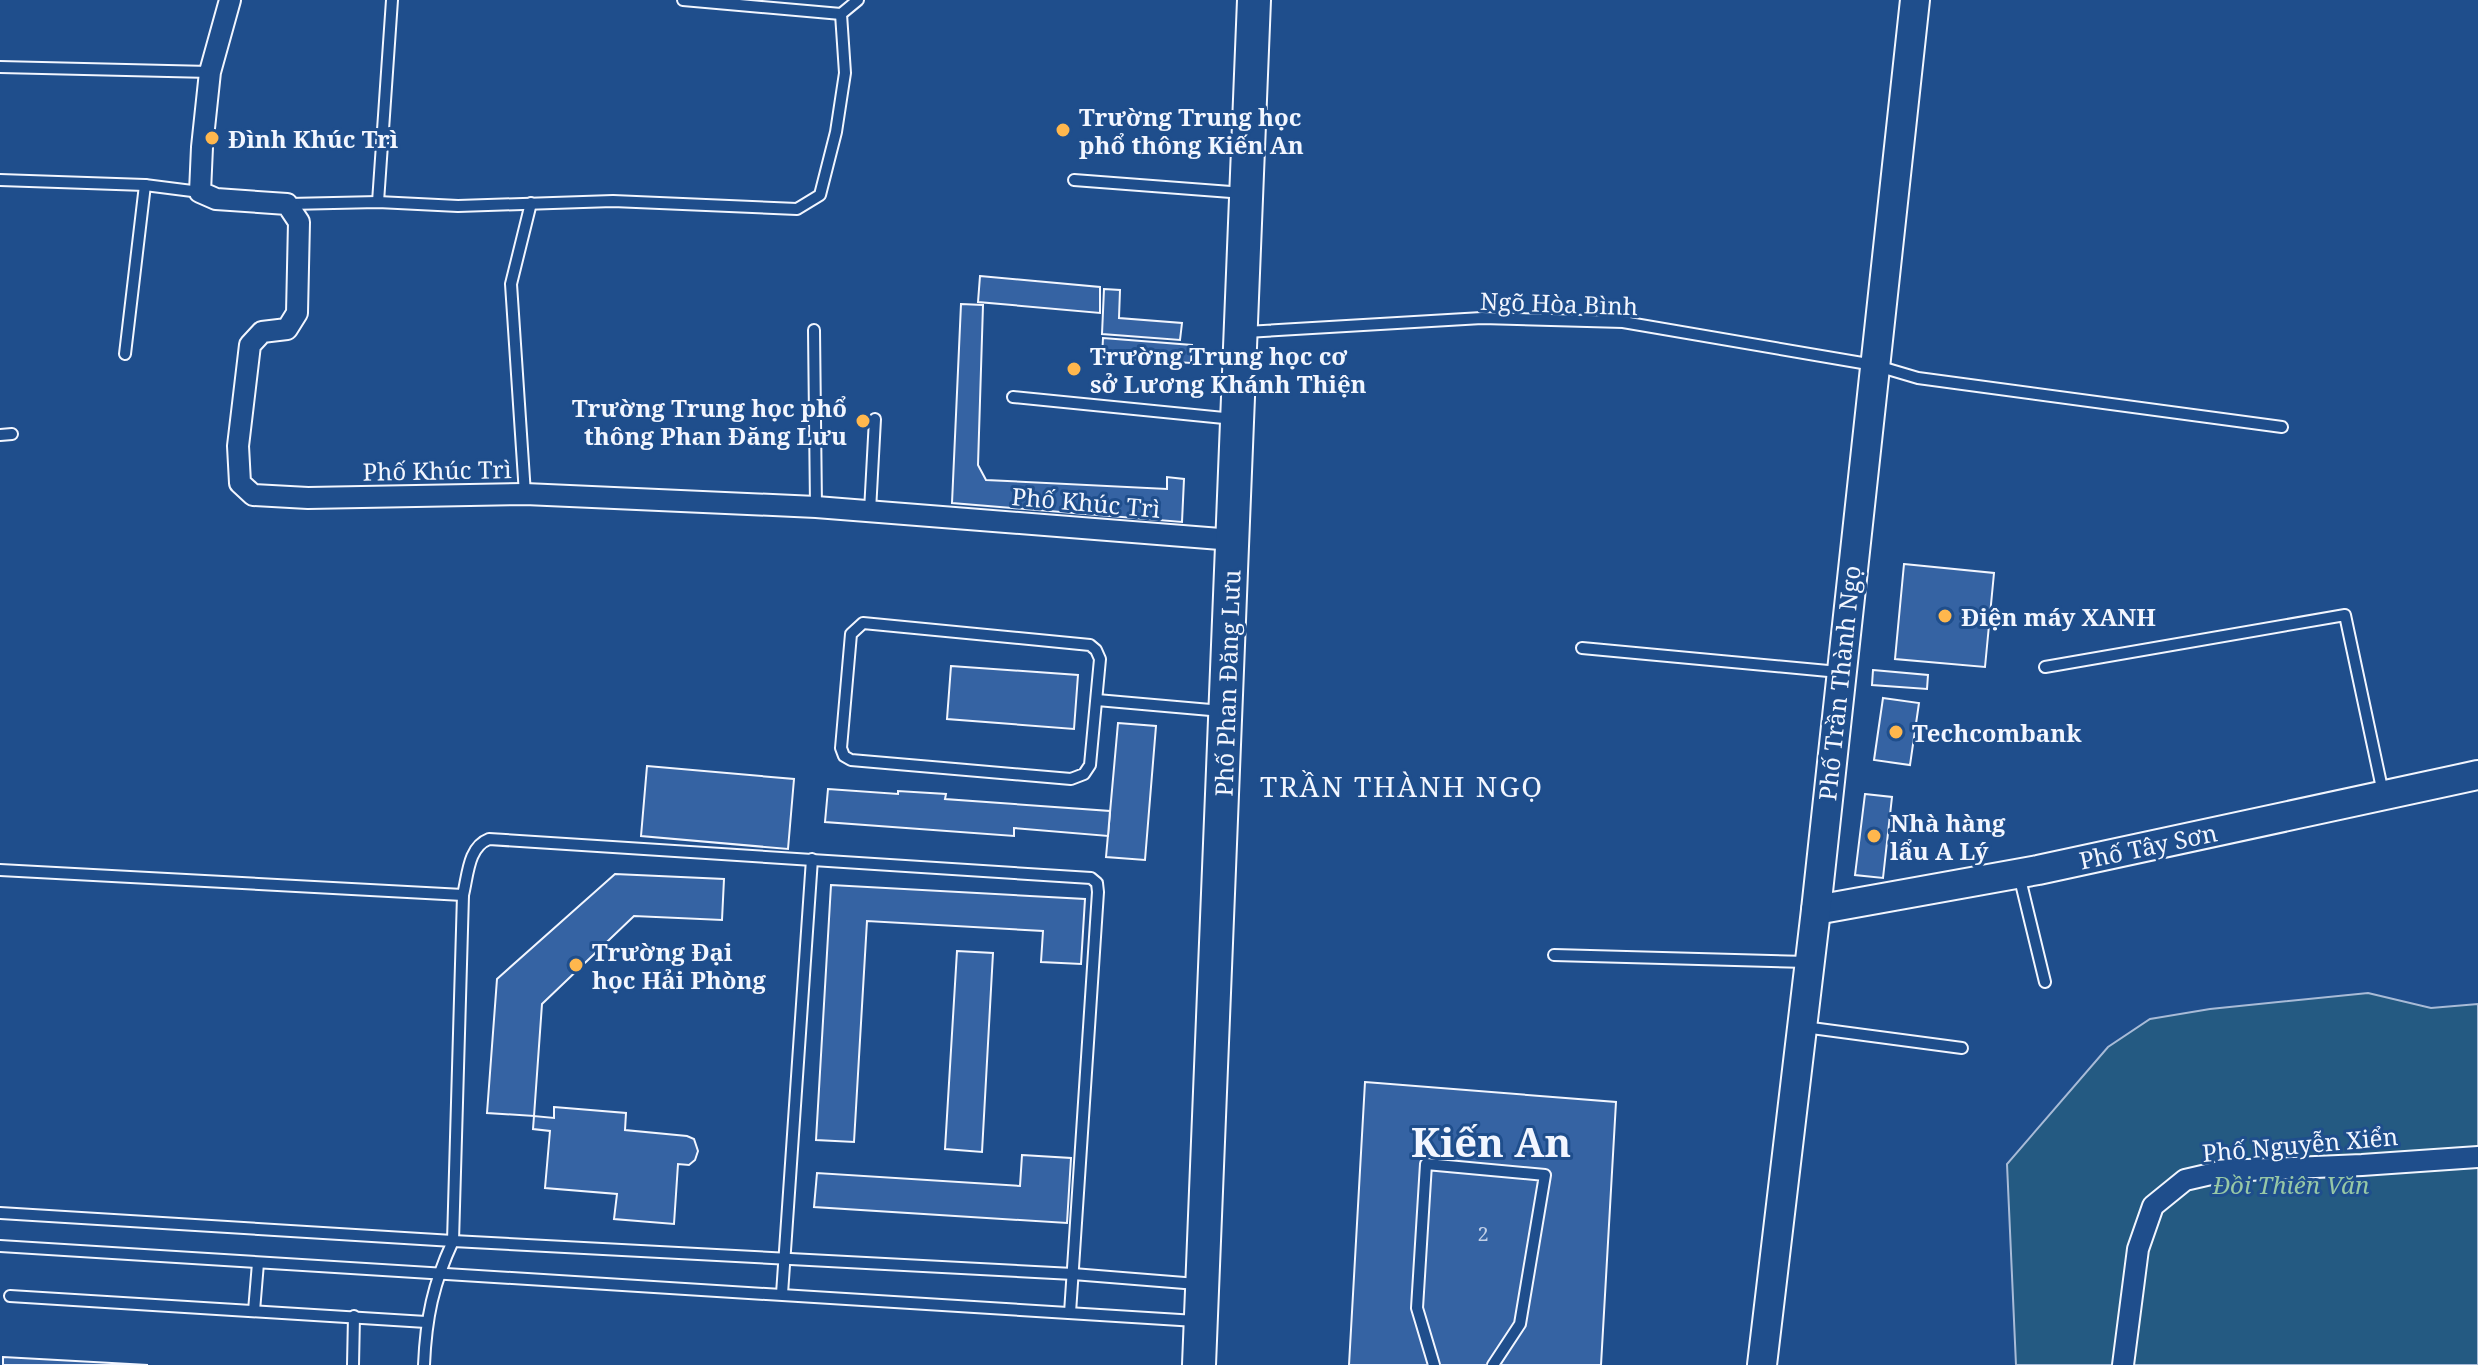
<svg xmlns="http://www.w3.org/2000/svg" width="2478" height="1365" viewBox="0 0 2478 1365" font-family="'Noto Serif',serif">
<rect width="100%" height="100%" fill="#1f4e8c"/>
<polygon fill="#245a82" stroke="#a8bbd7" stroke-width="2" points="2368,993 2431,1008 2478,1004 2478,1365 2016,1365 2007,1164 2108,1047 2150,1019 2210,1009"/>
<g fill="#3563a3" stroke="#f2f6ff" stroke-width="2">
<polygon points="980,276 1100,287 1100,313 978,302"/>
<polygon points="1104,289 1120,290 1119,318 1182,323 1180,340 1102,334"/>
<polygon points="961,304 983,305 978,465 986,480 1167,489 1167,477 1184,479 1182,522 952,503"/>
<polygon points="1103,338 1192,345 1191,363 1102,357"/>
<polygon points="1904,564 1994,573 1985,667 1895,659"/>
<polygon points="951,666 1078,675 1074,729 947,719"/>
<polygon points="1873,670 1928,675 1927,689 1872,685"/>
<polygon points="1883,698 1919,703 1910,765 1874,760"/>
<polygon points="1118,723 1156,726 1145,860 1106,857"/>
<polygon points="647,766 794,779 788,849 641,836"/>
<polygon points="828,789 898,794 898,791 946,794 945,799 1110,811 1108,836 1014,828 1014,836 825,822"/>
<polygon points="1865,794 1892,797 1883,878 1855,875"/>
<polygon points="615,874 724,879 722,920 634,916 542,1004 534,1116 487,1113 497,979"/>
<polygon points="831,885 1085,899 1081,964 1041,962 1043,931 867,921 854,1142 816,1140"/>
<polygon points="957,951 993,953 982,1152 945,1149"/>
<polygon points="1365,1082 1616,1102 1601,1365 1349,1365"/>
<polygon points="554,1107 626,1113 625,1130 687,1136 694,1139 698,1151 695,1160 689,1165 678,1164 674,1224 614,1219 617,1194 545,1188 550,1131 533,1129 534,1116 554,1118"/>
<polygon points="1022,1155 1071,1158 1067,1223 814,1207 817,1173 1020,1186"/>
<polygon points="3,1357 148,1365 3,1365"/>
</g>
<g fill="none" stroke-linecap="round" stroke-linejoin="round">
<defs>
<g id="lane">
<polyline points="683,0 841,14"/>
<polyline points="0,67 210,72"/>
<polyline points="0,180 145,185 200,192"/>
<polyline points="1074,180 1244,193"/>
<polyline points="378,202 392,0"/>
<polyline points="289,204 378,202 458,206 613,201 797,209 820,195 836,132 845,73 841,14 858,0"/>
<polyline points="814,330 816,507"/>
<polyline points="1246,332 1482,318 1623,322 1874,365 1918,378 2282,427"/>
<polyline points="125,354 145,185"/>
<polyline points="1013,397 1234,419"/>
<polyline points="0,435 12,434"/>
<polyline points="525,494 511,284 531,203"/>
<polyline points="870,511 875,419"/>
<polygon points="863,623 1090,645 1096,650 1100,659 1090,765 1084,774 1071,779 851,760 844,756 841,748 851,634"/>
<polyline points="1582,648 1839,672"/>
<polyline points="2045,667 2345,615 2383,793"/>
<polyline points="1097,700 1222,711"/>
<polyline points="0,870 463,895"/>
<polyline points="2019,875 2045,982"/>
<polyline points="1554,955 1807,962"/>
<polyline points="1804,1027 1962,1048"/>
<polyline points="0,1213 453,1241 1073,1274 1197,1284"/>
<polyline points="0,1246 1196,1321"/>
<polyline points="782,1294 812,859"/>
<polyline points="10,1296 426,1322"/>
<polyline points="254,1311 258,1263"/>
<polyline points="353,1365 354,1316"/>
<path d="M 424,1365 C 426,1318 433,1284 453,1241 L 463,895 C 468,875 468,847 489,839 L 1091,878 L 1097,883 L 1098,892 L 1070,1313"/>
<polyline points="1434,1365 1417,1308 1426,1164 1545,1175 1520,1324 1493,1365"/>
</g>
<g id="street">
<polyline points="230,0 210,72 202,147 200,192 216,199 287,204 299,222 297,313 287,329 262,332 250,345 238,446 240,483 253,495 308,498 525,494 816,507 1233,540"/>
<polyline points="2123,1365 2138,1249 2153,1206 2185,1180 2224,1171 2362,1165 2478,1157"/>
</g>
<g id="secondary">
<polyline points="1816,910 2038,870 2478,775"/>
<polyline points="1762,1365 1816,910 1915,0"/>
</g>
<polyline id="primary" points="1199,1365 1254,0"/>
</defs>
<use href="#lane" stroke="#f2f6ff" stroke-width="14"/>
<use href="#street" stroke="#f2f6ff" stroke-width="24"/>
<use href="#secondary" stroke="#f2f6ff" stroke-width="32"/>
<use href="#primary" stroke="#f2f6ff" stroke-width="36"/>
<use href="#lane" stroke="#1f4e8c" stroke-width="10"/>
<use href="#street" stroke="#1f4e8c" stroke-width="20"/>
<use href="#secondary" stroke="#1f4e8c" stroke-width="28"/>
<use href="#primary" stroke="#1f4e8c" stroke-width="32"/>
</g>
<g fill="#ffb74d" stroke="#1f4e8c" stroke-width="3">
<circle cx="1063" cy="130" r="8"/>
<circle cx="212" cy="138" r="8"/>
<circle cx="1074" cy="369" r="8"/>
<circle cx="863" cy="421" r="8"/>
<circle cx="1945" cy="616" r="8"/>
<circle cx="1896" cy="732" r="8"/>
<circle cx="1874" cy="836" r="8"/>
<circle cx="576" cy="965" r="8"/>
</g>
<g text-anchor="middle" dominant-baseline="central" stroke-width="6" stroke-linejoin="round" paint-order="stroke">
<g font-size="20" fill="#c3d1e8">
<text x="1483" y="1233">2</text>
</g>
<g font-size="24" font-weight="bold" fill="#f2f6ff" stroke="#1f4e8c" text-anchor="start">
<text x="1079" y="116">Trường Trung học<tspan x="1079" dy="28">phổ thông Kiến An</tspan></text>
<text x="228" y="138">Đình Khúc Trì</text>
<text x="1090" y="355">Trường Trung học cơ<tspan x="1090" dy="28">sở Lương Khánh Thiện</tspan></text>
<text x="847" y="407" text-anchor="end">Trường Trung học phổ<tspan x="847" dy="28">thông Phan Đăng Lưu</tspan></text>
<text x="1961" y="616">Điện máy XANH</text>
<text x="1912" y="732">Techcombank</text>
<text x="1890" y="822">Nhà hàng<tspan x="1890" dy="28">lẩu A Lý</tspan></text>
<text x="592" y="951">Trường Đại<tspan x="592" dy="28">học Hải Phòng</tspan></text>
</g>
<g font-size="24" fill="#f2f6ff" stroke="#1f4e8c">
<text transform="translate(1559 303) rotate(2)">Ngõ Hòa Bình</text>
<text transform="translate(437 470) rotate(-1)">Phố Khúc Trì</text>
<text transform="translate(1086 502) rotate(5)">Phố Khúc Trì</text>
<text transform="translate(1227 683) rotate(-88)">Phố Phan Đăng Lưu</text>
<text transform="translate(1839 683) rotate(-84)">Phố Trần Thành Ngọ</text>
<text transform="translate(2148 846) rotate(-12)">Phố Tây Sơn</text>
<text transform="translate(2300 1144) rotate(-5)">Phố Nguyễn Xiển</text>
</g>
<g font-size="24" font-style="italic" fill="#97c8a6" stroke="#1f4e8c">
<text x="2291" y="1184">Đồi Thiên Văn</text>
</g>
<g font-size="28" letter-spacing="2" fill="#f2f6ff" stroke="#1f4e8c">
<text x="1402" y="786">TRẦN THÀNH NGỌ</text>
</g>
<g font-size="40" font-weight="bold" fill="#f2f6ff" stroke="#1f4e8c">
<text x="1491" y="1141">Kiến An</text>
</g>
</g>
</svg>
